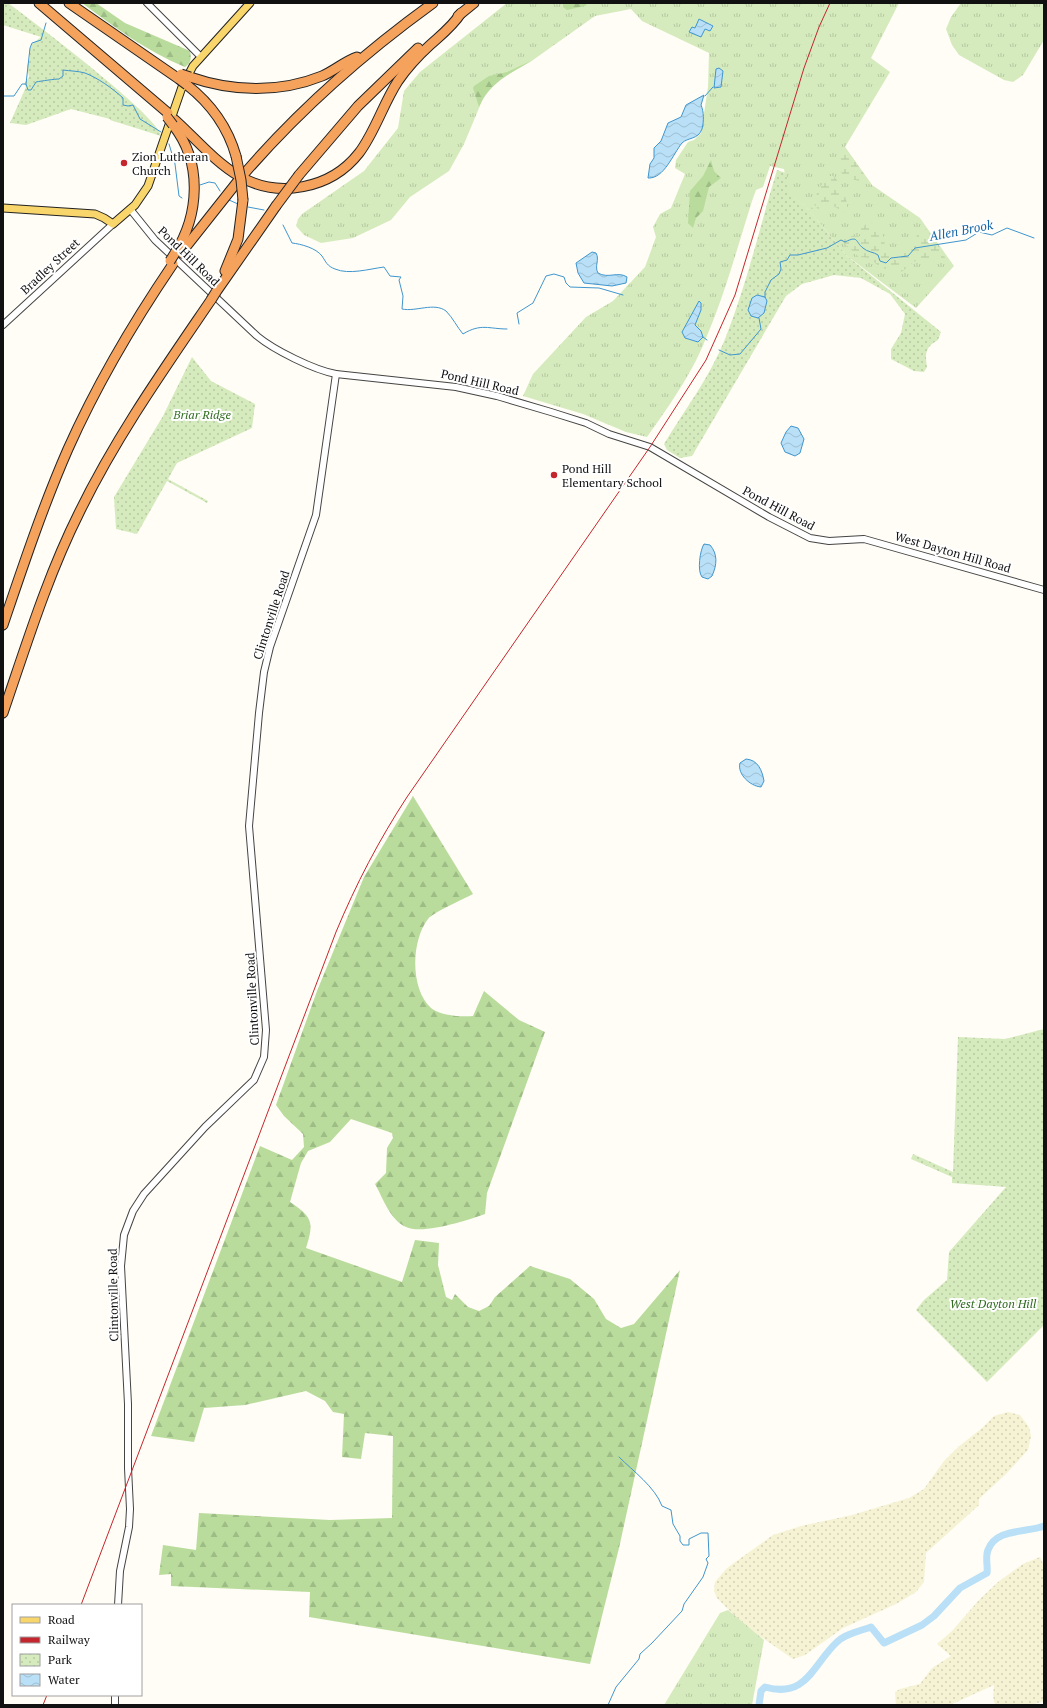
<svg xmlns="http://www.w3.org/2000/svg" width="1047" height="1708" viewBox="0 0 1047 1708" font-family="'PT Serif',serif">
<defs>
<pattern id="farmland-dots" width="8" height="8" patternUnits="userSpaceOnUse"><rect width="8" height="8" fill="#f6f3d4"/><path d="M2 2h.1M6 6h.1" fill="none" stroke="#d2cfb5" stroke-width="1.8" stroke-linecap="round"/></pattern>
<pattern id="grass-tufts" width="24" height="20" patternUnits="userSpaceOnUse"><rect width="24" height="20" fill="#d5ebbd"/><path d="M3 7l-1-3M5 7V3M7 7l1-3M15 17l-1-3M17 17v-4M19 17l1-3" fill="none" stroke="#b6c8a1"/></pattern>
<pattern id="forest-firs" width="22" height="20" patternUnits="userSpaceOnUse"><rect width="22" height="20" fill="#b9dc9c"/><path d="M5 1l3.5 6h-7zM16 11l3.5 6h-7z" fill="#9ebc85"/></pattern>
<pattern id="wetland-marsh" width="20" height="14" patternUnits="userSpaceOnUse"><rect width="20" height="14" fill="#d5ebbd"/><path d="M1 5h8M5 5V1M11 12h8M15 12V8" fill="none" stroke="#b6c8a1"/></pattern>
<pattern id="park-dots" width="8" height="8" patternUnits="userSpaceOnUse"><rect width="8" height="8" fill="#d5ebbd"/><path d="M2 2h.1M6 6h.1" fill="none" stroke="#b6c8a1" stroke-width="1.8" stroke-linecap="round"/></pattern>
<pattern id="water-waves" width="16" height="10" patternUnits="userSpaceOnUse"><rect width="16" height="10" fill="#b9e0f7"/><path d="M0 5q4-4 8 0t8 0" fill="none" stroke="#9ebfd3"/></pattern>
</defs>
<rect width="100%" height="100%" fill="#fffdf5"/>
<g fill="url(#farmland-dots)">
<polygon points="1008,1412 1020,1415 1029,1427 1031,1436 1028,1450 1007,1473 979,1499 979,1505 926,1553 924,1582 916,1592 896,1604 843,1628 805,1655 793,1659 744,1625 717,1598 714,1591 715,1582 727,1568 773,1535 801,1526 852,1515 909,1498 924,1489 944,1461 958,1447 981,1429 994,1416"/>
<polygon points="1040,1557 1044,1566 1044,1701 1032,1705 995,1705 993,1696 994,1685 950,1705 896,1705 895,1692 900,1689 920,1684 932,1668 951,1656 937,1644 952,1631 979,1600 998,1582 1023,1564"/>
</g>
<g fill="url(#grass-tufts)">
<path d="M 507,3 L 899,3 L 871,58 L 890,72 L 845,147 L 872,185 L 920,218 L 954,266 L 916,308 L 847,256 L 809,210 L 788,191 L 784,169 L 770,166 L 763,187 L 756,190 L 752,201 C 737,249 724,297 704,343 C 691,375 667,409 647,437 L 626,432 L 583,414 L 523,396 L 533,374 L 586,317 L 613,301 L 645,267 L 656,237 L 653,227 L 660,214 L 671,208 L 685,174 L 675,168 L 676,160 L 688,142 L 694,140 L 701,133 L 708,87 L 709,53 L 642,21 L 631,9 L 595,16 L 533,60 L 500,79 L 484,96 L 464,144 L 449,171 L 410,197 L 391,220 L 353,238 L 321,243 L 304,235 L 296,226 L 298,219 L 302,214 L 364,171 L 398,128 L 404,91 L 420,72 Z"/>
<polygon points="961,3 1044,3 1044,40 1023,75 1013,82 1004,80 959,55 952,45 946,29 951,17"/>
<polygon points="728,1610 764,1640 752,1705 664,1705 720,1613"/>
</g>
<g fill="url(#forest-firs)">
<path d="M 82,3 L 96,3 L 125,23 L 190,51 C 191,58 192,62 185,67 C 148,52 114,27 82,3 Z"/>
<polygon points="563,3 588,3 585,6 567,10 563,7"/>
<path d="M 533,60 C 511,73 489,83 479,107 L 473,88 L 474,86 L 489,76 L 507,72 Z"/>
<polygon points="711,160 714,171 721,178 709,187 703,211 696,218 693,228 688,223 690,191 703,176"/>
<path d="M 413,796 L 473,894 C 464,899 434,912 428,919 C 411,941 410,989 431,1008 C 441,1016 461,1017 473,1016 L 484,991 L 519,1020 L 545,1032 L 487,1193 L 485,1214 C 468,1220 423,1235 406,1227 C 390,1220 383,1198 375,1184 L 386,1173 L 387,1148 L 393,1138 L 392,1133 L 351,1119 L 330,1142 L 308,1151 L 301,1163 L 290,1202 C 313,1217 314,1223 306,1248 L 402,1282 L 415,1240 L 439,1243 L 438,1265 L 446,1297 L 452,1300 L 455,1294 L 468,1307 L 479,1311 L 489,1306 L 495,1297 L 530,1266 L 570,1279 L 594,1299 L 606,1319 L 621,1328 L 634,1324 L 680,1270 L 619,1548 L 590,1664 L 309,1617 L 310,1592 L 171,1586 L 171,1574 L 159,1575 L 163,1545 L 196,1550 L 199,1513 L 330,1520 L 392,1518 L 393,1436 L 365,1433 L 361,1459 L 342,1457 L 344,1414 L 333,1412 L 325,1401 L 306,1391 L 245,1405 L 204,1408 L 194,1442 L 151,1436 L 260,1146 L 292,1160 L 304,1147 L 303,1134 L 284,1116 L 276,1105 L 317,991 L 364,877 Z"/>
</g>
<g fill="url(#wetland-marsh)">
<path d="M 845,147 L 872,185 L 849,178 L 842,174 C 839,165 840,155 845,147 Z"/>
<path d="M 829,176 L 833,176 C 839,180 849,201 847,209 L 843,213 C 829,200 830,207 818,212 L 820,214 L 817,220 L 809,210 L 811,207 L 816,211 L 818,209 L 813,203 L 819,188 Z"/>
<path d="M 869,222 L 877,224 C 878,227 881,229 882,232 C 886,242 882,251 895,254 C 905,251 914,246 917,235 L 926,229 L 948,262 C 937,259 921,256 911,264 C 906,267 904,272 898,273 L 880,267 L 869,258 L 859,257 L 841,240 L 849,236 L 860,236 L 861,228 Z"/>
</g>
<g fill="url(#park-dots)">
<path d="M 3,3 L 8,3 C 31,20 160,117 161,136 L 110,120 L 110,119 L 71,109 L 26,125 L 10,123 L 26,87 L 24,84 L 29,77 L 27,66 L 30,58 L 29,51 L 32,44 L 41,37 L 3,25 Z"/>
<path d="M 777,170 L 786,173 L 789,191 L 809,210 L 847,256 L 941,332 L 938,340 C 925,347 925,354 927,367 L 924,372 L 914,371 L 891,359 L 891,349 L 901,333 L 905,314 L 890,294 L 861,278 L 834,275 L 802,284 L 786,296 L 692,456 L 680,458 L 667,450 L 664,444 C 685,409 710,377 725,339 C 747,284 760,226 777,170 Z"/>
<polygon points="192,357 211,381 255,404 252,428 177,463 168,479 208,501 207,503 167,481 137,534 116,529 114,497 163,416"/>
<polygon points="1044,1029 1044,1325 987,1382 916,1310 924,1300 947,1280 949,1252 1006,1187 952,1183 952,1177 911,1159 913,1154 953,1172 958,1037 1005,1039"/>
</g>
<g fill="url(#water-waves)" stroke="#3f96cf">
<polygon points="699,19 713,26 710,31 705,29 701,37 689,32 692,27 695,28"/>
<polygon points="719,68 723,71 721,87 714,88 716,69"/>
<path d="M 704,95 L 701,105 C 704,112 704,121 702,129 C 698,140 688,137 682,143 C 673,154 664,179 648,178 L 650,164 L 654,158 L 654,148 L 661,141 L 668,123 L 681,117 L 686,105 Z"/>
<path d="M 592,252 L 596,253 C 600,260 594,266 598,273 C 608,279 618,271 627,277 L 626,283 L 612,286 L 584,283 L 578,273 L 576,263 Z"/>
<polygon points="757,295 765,297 767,301 764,313 758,318 751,316 748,310 752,298"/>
<polygon points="699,301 701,303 701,310 695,325 701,331 703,337 698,342 685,338 682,332"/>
<polygon points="791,426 798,428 804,439 800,453 795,456 785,452 781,443 786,432"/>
<path d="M 704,544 L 710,545 C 718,554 717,565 712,576 L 708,579 L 702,577 C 697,571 700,550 704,544 Z"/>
<path d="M 746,759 C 758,760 762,770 764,781 L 761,787 C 750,786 737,774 740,763 Z"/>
</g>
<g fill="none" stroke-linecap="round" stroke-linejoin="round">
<g stroke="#3f96cf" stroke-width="1">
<polyline points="26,84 30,48 32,43 41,40 46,23"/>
<path d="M 3,96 L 14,96 L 22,84 L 26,84 L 28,90 L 31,90 L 36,82 C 41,81 55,79 59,79 L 63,76 L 63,70 C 70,71 78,71 85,73 C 98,78 112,88 123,98 L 123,105 L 128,106 L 133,105 L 140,119 L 161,132"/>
<polyline points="705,96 713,87"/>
<polyline points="169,144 175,164 179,196 182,198"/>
<polyline points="200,185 209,182 215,183 220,191"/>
<polyline points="229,200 238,204"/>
<polyline points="248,207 264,210"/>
<path d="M 283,225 L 292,243 C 301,244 316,248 322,256 C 326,262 327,266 335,269 C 349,275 369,269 384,267 L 390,276 L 401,277 L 399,280 L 403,296 L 402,309 C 416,312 434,302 446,311 C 453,318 457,327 463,334 C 481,323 489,329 507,329"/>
<path d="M 765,297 L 765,292 L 771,280 L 779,274 L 781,269 L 780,262 L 787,260 L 790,255 L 798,255 L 827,248 L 841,240 L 845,242 C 859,235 855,242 863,248 C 867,252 874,252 878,255 L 880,261 L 886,263 L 891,258 L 908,256 L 915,248 L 966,240 L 979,232 L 992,235 L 1007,228 L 1034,238"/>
<polyline points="519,324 517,313 533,303 546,276 554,274 564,277 566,283 570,287 599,288 623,295"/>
<polyline points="703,337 707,340"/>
<polyline points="719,350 730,355 740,354 761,329 759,318"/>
<path d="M 608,1705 L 616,1687 L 639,1659 L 640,1654 L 652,1643 L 682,1611 L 684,1604 L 703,1577 L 708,1563 L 706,1559 L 709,1556 L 708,1533 L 701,1533 L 689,1539 L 689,1545 L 683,1545 L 680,1541 L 680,1536 L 673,1524 L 671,1510 L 662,1506 C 655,1487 633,1471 619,1457"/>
</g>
<path stroke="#b9e0f7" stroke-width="7" d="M 759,1705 L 761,1691 L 765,1687 C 807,1699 813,1664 837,1642 C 845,1634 860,1631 871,1627 L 884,1643 L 922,1625 L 934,1616 L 960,1588 L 987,1573 C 988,1566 985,1557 988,1550 C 996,1528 1026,1533 1044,1526"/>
<defs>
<g id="minor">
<polyline points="147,3 200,56"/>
<path d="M 130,209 L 155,240 L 257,336 C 274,350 314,370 336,374 L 456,387 L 497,396 L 551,412 L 586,423 L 609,434 L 650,447 L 769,517 L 810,538 L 829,541 L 864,539 L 1044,590"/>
<polyline points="3,325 113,224"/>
<polyline points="118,1605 120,1571 129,1527 130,1509 128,1468 128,1404 121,1266 124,1235 133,1211 144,1194 205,1127 254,1080 264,1057 266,1030 249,826 259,713 264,672 270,647 316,515 336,374"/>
<polyline points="115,1705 115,1695"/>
</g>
<polyline id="major" points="3,208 95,214 104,218 113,224 135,205 148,186 182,87 193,66 250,3"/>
<g id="highway">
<polyline points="39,3 168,113"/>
<polyline points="69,3 179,79"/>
<polyline points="458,16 474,3"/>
<path d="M 190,77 C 233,92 280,93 322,76 C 334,71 345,61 357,57"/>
<path d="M 187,85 C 210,103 228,128 236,156"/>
<path d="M 175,120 C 195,138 215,162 239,176 C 278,199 331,189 359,153 C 375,132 383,104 398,81 C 407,68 418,56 430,45 C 441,35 453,26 461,13"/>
<path d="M 173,125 C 203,163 199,215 175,253"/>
<path d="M 244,174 C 300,109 364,53 433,3"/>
<polyline points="299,175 358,106 418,48"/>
<polyline points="181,253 238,181"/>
<polyline points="225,271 238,239 243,200"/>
<polyline points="216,292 276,206"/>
<path d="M 3,625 C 23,566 43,506 68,449 C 97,384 133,323 173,264"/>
<path d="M 3,713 C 26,646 47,577 79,513 C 116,437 164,369 211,300"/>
</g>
</defs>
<use href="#minor" stroke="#444" stroke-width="8"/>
<use href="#major" stroke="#222" stroke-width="9"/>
<use href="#highway" stroke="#222" stroke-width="11"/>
<use href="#minor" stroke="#fff" stroke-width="6"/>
<use href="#major" stroke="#f9d66b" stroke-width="7"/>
<use href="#highway" stroke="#f5a25d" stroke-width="9"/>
<g stroke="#c4262e" stroke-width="1">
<path d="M 81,1605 L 336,932 C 356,884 379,840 407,797 L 650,447 L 706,360 L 735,295 L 804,68 L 819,27 L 830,3"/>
<polyline points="43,1705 47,1695"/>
</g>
<defs>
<g id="highway-bridge">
<polyline points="181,74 190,77"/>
<polyline points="179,79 187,85"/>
<polyline points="167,117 173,125"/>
<polyline points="236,156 241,180 243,200"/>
<polyline points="276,206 299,175"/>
<polyline points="170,261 175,253"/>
<polyline points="211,300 216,292"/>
</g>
</defs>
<use href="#highway-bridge" stroke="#222" stroke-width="11" stroke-linecap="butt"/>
<use href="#highway-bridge" stroke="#f5a25d" stroke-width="9"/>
</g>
<g fill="#c4262e" stroke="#fff" stroke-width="1.5">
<circle cx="124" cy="163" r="4"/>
<circle cx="554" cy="475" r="4"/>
</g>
<g text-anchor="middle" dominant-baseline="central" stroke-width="4" stroke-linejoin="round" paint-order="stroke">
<g font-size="12" fill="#111" stroke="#fff" text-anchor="start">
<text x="132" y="156">Zion Lutheran<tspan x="132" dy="14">Church</tspan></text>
<text x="562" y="468">Pond Hill<tspan x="562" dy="14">Elementary School</tspan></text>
</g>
<g font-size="12" fill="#111" stroke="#fff">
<text transform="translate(189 256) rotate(44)">Pond Hill Road</text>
<text transform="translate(50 266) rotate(-43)">Bradley Street</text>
<text transform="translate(480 382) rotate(13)">Pond Hill Road</text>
<text transform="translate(779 508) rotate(28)">Pond Hill Road</text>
<text transform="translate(953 552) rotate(16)">West Dayton Hill Road</text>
<text transform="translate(271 615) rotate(-72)">Clintonville Road</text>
<text transform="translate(252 999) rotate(-93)">Clintonville Road</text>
<text transform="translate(113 1295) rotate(-91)">Clintonville Road</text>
</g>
<g font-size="12" font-style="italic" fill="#2f6b1f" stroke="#fff">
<text x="202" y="414">Briar Ridge</text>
<text x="993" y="1303">West Dayton Hill</text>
</g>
<g font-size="13" font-style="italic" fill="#1768a6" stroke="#fff">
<text transform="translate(961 230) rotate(-11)">Allen Brook</text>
</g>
</g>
<rect width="1047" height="1708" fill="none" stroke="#111111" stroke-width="8"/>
<rect x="12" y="1604" width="130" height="92" fill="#ffffff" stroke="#a0a0a0"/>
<rect x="20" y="1617" width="20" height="6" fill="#f9d66b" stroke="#a0a0a0"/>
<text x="48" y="1624" font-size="12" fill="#111111">Road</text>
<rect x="20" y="1637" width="20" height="6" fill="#c4262e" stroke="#a0a0a0"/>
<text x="48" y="1644" font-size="12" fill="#111111">Railway</text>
<rect x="20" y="1654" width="20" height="12" fill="url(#park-dots)" stroke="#a0a0a0"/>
<text x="48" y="1664" font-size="12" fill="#111111">Park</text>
<rect x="20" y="1674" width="20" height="12" fill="url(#water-waves)" stroke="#a0a0a0"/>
<text x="48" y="1684" font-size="12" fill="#111111">Water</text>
</svg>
